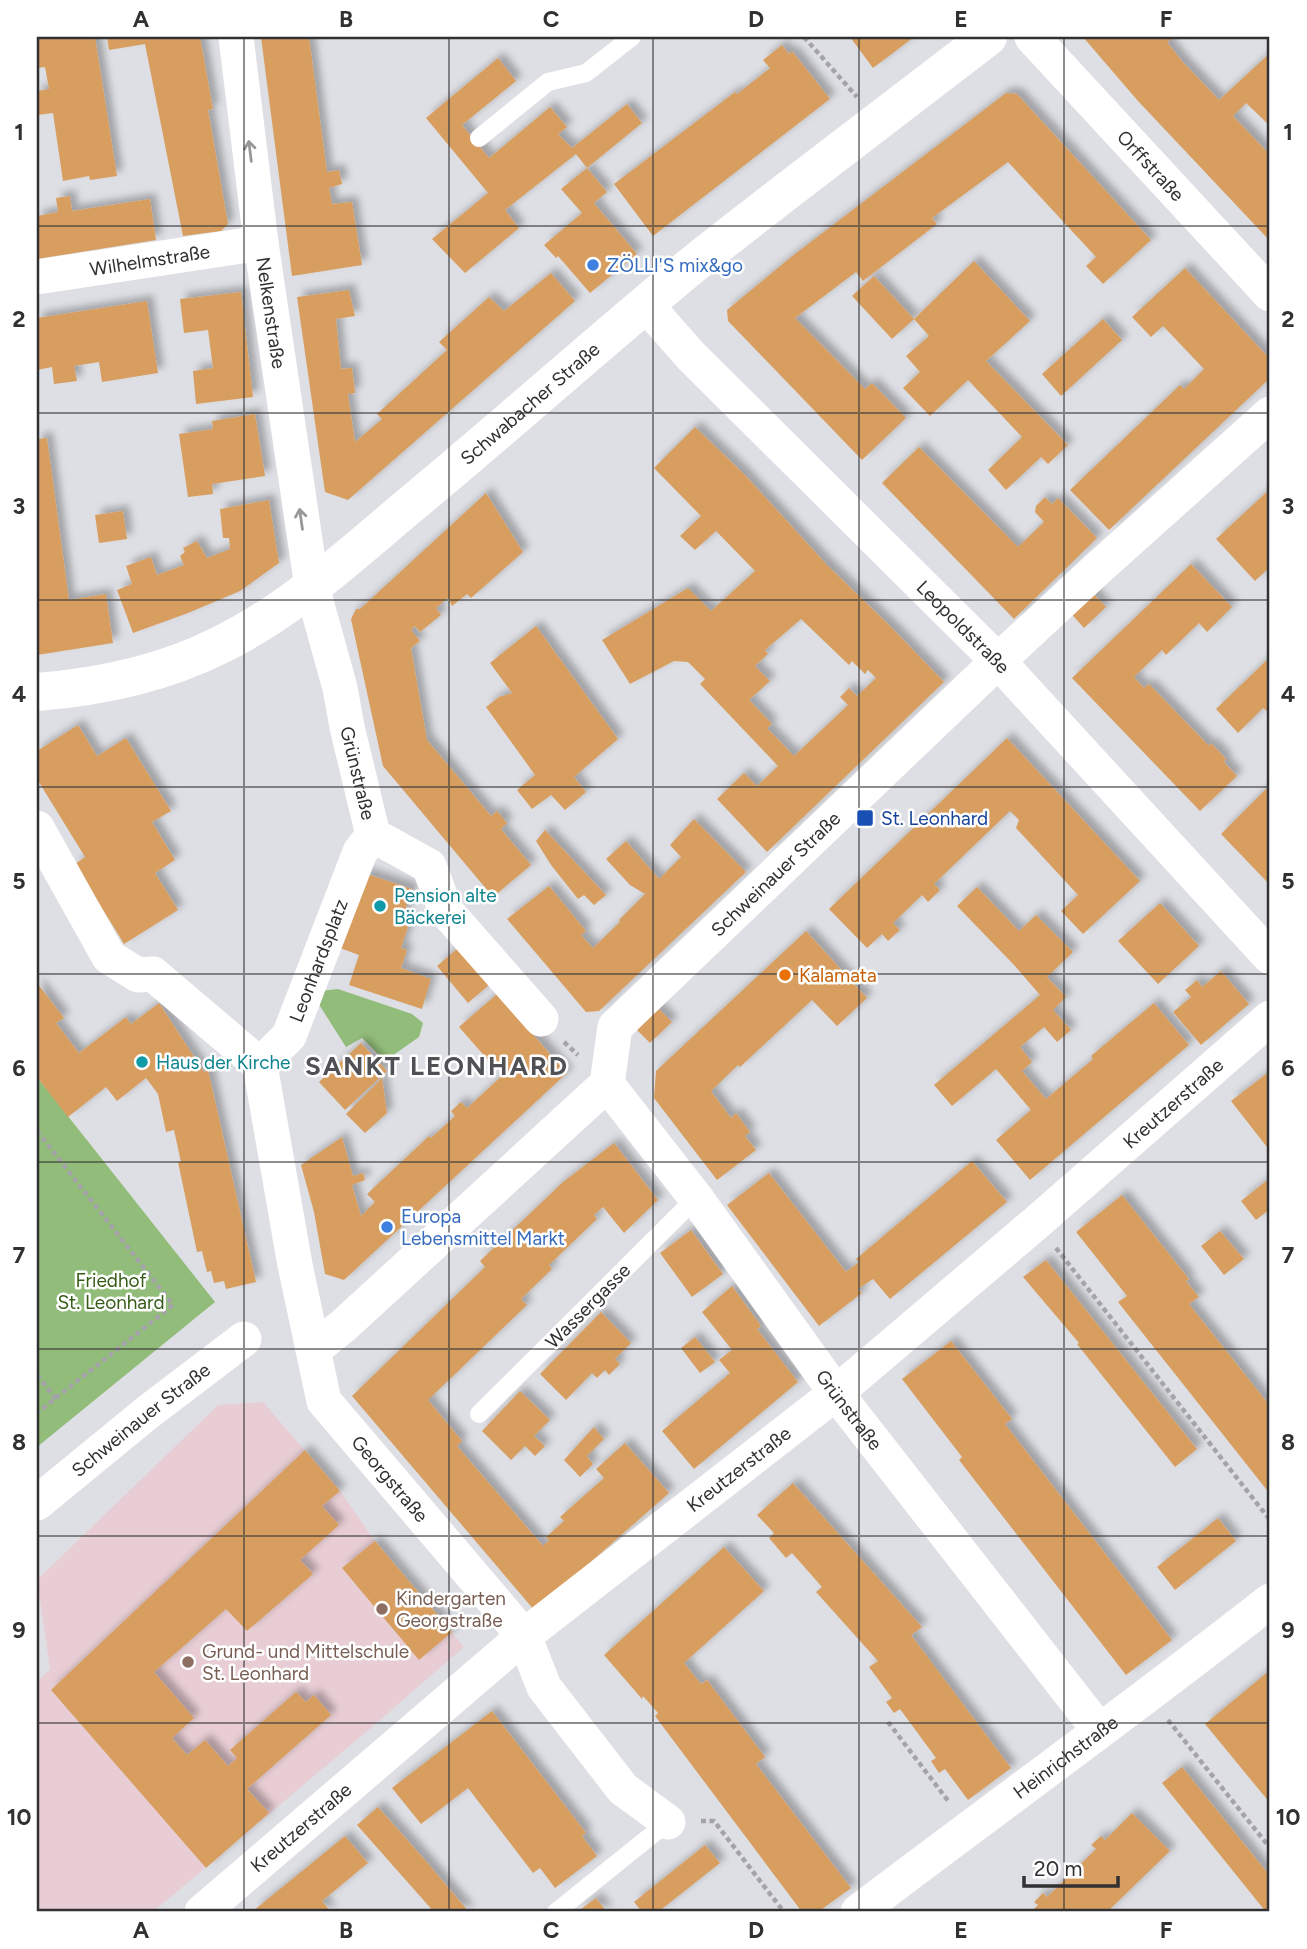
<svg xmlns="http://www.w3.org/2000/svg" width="1307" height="1949" viewBox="0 0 1307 1949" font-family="Figtree,sans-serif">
<defs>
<filter id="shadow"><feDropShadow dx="6" dy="-6" stdDeviation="3.5" flood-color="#0004"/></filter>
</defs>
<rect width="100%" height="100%" fill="#dedfe4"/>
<polygon fill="#e8ced4" points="263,1402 340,1491 375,1541 464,1647 379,1721 153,1912 37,1912 37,1682 50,1669 37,1580 218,1405"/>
<g fill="#92bc79">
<polygon points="338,989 412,1014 423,1023 419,1037 385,1061 362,1038 346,1047 311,992"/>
<polygon points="37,1077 215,1302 37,1447"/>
</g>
<g fill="#d89e60" fill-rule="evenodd" filter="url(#shadow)">
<polygon points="37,37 95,37 117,176 90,180 89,176 63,181 53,113 37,115 37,91 49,89 45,67 37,68"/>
<polygon points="107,37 200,37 213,109 208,110 228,224 221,231 183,236 145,44 109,50"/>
<polygon points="261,37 309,37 327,172 339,170 342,184 329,188 332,204 352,202 362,265 292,276"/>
<polygon points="850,37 914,37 873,68"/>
<polygon points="1083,37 1175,37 1167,42 1181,60 1219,100 1270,53 1270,124 1269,125 1246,103 1233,116 1270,155 1270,241 1138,101"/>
<polygon points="782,45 789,54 792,51 830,99 653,236 614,184 735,92 737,94 770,68 763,60"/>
<polygon points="498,58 516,81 462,125 489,158 550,107 567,127 558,134 572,148 627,104 642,123 587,168 607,192 594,203 637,254 590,293 558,256 556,258 544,245 582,213 561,189 587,168 576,154 505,210 519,228 465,273 432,239 488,193 426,118"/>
<polygon points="1006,93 1017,94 1151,240 1103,284 1086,266 1096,257 1008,162 932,218 937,224 863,281 856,272 795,318 865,389 872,383 906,418 862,460 728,321 727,310 791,257"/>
<polygon points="70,196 72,211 150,199 156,240 37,259 37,216 58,212 56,198"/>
<polygon points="974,261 1030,321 986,361 1068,445 1048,464 1041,457 1006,490 988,470 1022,437 968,380 930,416 903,388 920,372 906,356 929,336 914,319"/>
<polygon points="1185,268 1270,359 1270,378 1109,530 1070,490 1180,385 1184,389 1204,369 1163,326 1151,337 1132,317"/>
<polygon points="551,273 575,301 348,500 325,492 297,297 349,290 355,316 336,319 341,369 352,368 355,393 348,394 355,442 382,419 377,414 447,350 439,342 489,297 504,311"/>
<polygon points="874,276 914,319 892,339 852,296"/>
<polygon points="241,292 253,397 196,404 193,371 213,368 208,330 184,333 180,299"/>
<polygon points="147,301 158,373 102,382 99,362 74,366 77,381 54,384 52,367 37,370 37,318"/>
<polygon points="1103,319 1122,340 1061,396 1042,374"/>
<polygon points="255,414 265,476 212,484 213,494 188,497 179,434 213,429 212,421"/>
<path d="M 695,427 L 744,474 L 827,565 L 890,626 L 944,682 L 767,852 L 717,799 L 744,773 L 757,786 L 778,766 L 700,684 L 705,679 L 688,662 L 674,661 L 630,684 L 602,640 L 688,588 L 711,611 L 755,571 L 716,531 L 695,550 L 680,536 L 701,516 L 654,468 ZM 801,619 L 849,665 L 852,661 L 865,674 L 868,670 L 876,678 L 857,696 L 849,688 L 840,697 L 848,705 L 794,756 L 767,728 L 772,724 L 749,700 L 770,681 L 755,666 L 768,654 L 765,650 Z"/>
<polygon points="47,438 69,600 106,594 113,643 37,655 37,439"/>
<polygon points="919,447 1018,547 1044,522 1035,512 1036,506 1045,497 1052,504 1058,498 1097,538 1014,619 882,483"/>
<polygon points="1270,489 1270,567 1255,581 1216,539"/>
<polygon points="486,493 523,552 471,598 467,594 452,606 448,598 436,608 441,615 420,632 415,626 411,630 420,641 411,648 427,740 491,816 497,811 507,823 501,829 531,865 493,897 383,766 351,619 356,609 360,609"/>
<polygon points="269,500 279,563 240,591 188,613 133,633 117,590 132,584 126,566 151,557 157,575 184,565 180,556 185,552 183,548 197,541 207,558 230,549 229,538 223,538 220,509"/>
<polygon points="123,511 127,539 99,543 95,515"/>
<polygon points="1191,564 1232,607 1207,632 1199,623 1166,655 1162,650 1134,677 1144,688 1149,684 1209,746 1211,743 1226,759 1224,762 1237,776 1200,811 1072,678"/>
<polygon points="1088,588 1106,607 1084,628 1067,609"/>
<polygon points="536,626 618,739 574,777 586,792 565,810 551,795 532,809 517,790 535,775 486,707 499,697 512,693 490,663"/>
<polygon points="1270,657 1270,713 1263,708 1238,733 1216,709"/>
<polygon points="78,725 97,756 126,738 171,811 152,822 175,860 155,873 178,910 124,944 75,864 85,857 37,779 37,751"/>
<polygon points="1007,738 1140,881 1083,934 1061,911 1078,895 1016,828 1019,820 1010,811 934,884 940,890 928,902 922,895 893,923 900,930 888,941 882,934 867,948 829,909"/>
<polygon points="1270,785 1270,885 1221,834"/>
<polygon points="694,819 746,872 599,1011 586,1012 507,919 549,886 586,931 581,935 593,948 620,922 619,920 645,894 630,885 606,859 626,841 659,879 681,857 670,845"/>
<polygon points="545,830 606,895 594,905 584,895 578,899 551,865 536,841"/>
<polygon points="364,873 412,889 401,922 409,924 401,948 407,950 401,968 431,979 422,1009 349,985 359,955 340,948"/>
<polygon points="977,887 1019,931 1036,915 1073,952 1047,977 1066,997 1053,1010 1071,1030 1057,1042 1044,1027 1020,1047 1032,1062 1022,1071 1046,1099 1093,1059 1091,1056 1154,1003 1189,1045 1030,1180 996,1140 1031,1110 996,1069 952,1106 934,1085 1040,995 1015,966 957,906"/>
<polygon points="1160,903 1199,946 1158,984 1118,941"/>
<polygon points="806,931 867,998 837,1026 812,1000 740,1067 738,1065 711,1091 731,1118 736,1113 750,1132 745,1136 756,1150 717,1180 654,1098 656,1071"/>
<polygon points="458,948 489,985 468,1003 437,966"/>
<polygon points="1221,971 1249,1004 1201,1045 1173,1012 1191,997 1185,990 1197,980 1202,987"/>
<polygon points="37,983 64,1018 56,1023 79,1053 126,1017 131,1024 159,1003 204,1072 208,1070 256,1282 226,1289 224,1281 214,1283 211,1271 207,1272 202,1251 197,1252 178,1162 181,1162 174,1130 166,1132 158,1094 146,1078 117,1101 106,1087 68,1117 37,1077"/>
<polygon points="497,994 567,1073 344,1280 325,1274 314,1212 301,1165 342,1137 353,1176 363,1173 365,1180 352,1185 361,1216 375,1202 367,1194 429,1136 431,1138 455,1116 451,1111 461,1102 467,1108 506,1072 493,1056 488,1060 459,1027"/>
<polygon points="655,1005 672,1022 650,1043 633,1026"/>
<polygon points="361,1043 387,1071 345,1110 319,1082"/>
<polygon points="1270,1071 1270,1151 1231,1101"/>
<polygon points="382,1078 387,1113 365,1133 346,1114"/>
<polygon points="614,1143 658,1200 624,1233 603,1207 594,1215 597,1219 549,1265 552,1269 521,1299 527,1305 428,1400 462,1441 457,1446 543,1546 549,1540 546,1537 564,1521 560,1517 604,1478 596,1469 625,1443 669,1493 535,1611 352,1396 485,1267 480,1261 563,1182"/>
<polygon points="972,1161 1007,1202 890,1299 873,1279 858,1289 862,1293 819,1326 727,1205 769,1173 846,1272 859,1262 856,1259"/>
<polygon points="1270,1178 1270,1209 1256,1220 1241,1201"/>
<polygon points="1122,1195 1189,1279 1186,1281 1199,1297 1189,1304 1270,1406 1270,1494 1118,1302 1127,1296 1076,1232"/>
<polygon points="691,1230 723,1274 692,1297 660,1253"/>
<polygon points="1220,1231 1244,1259 1224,1275 1201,1246"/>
<polygon points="1046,1260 1197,1449 1175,1467 1077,1344 1079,1343 1023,1277"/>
<polygon points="732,1286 761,1326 757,1329 798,1382 694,1469 662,1431 730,1373 719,1360 732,1350 702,1312"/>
<polygon points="601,1312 631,1343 615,1359 620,1364 609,1375 605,1370 597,1378 592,1373 566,1400 540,1374"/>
<polygon points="695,1337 715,1362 700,1373 681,1348"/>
<polygon points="951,1341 1012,1419 1005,1424 1172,1640 1126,1675 959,1460 962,1457 902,1379"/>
<polygon points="520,1391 550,1420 534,1436 545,1446 535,1456 525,1446 511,1460 482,1431"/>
<polygon points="594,1427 604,1439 587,1456 593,1464 580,1477 564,1460"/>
<polygon points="305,1450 340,1491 322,1506 339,1525 300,1560 313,1574 247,1631 226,1609 154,1672 194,1718 172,1738 187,1755 205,1740 228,1766 237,1758 230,1750 296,1692 306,1702 314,1695 331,1715 247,1789 269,1813 206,1868 51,1690"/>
<polygon points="793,1483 922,1627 911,1635 1011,1768 968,1800 945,1769 939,1773 931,1761 936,1758 900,1709 894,1713 886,1702 892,1698 869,1667 878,1661 816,1592 822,1587 792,1553 786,1558 769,1538 774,1533 757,1515"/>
<polygon points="1218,1518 1236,1541 1175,1590 1157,1567"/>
<polygon points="375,1541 452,1632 419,1660 342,1568"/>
<polygon points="724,1547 764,1591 684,1663 701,1684 707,1680 765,1757 756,1764 851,1888 818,1912 802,1912 655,1716 658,1713 643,1696 642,1699 604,1655"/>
<polygon points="1270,1670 1270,1803 1205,1724"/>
<polygon points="492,1711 586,1833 582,1836 597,1856 555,1888 540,1868 533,1873 468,1788 421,1824 392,1788"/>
<polygon points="1182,1767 1270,1876 1270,1912 1266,1912 1162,1783"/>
<polygon points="378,1807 425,1860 469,1912 434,1912 357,1825"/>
<polygon points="1132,1813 1170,1851 1107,1912 1031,1912 1038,1905 1034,1902 1043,1893 1047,1897 1096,1849 1091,1845 1101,1836 1105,1840"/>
<polygon points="345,1836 368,1863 322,1901 331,1912 254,1912 253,1911"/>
<polygon points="705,1845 720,1863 658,1912 642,1912 634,1902"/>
<polygon points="596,1898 607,1912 577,1912"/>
</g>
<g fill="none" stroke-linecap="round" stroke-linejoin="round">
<g stroke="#a4a4a8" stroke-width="4.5" stroke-dasharray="5 3.5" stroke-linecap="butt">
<polyline points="804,37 857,97"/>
<polyline points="564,1042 578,1055"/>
<polyline points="37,1131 173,1305 37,1413"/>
<polyline points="1056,1248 1270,1520"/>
<polyline points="37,1375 56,1399"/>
<polyline points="1168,1720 1270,1848"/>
<polyline points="888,1722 949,1802"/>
<polyline points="701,1821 714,1821 784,1912"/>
</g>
<g stroke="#fff" stroke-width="18">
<polyline points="479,138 548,82 586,73 632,37"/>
<polyline points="479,1414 696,1198"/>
<polyline points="556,1912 668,1822"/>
</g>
<g stroke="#fff" stroke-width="35">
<path id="s1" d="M 236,37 L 261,243 L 312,587 L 340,688 L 347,727 L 373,835 L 429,866 L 446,911 L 541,1019"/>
<path id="s2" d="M 1032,37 L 1270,294"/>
<path id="s3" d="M 37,277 L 261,243"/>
<path id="s4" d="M 646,305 L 691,356 L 998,661 L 1270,957"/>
<polyline points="37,828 109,957 138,975 153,974 260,1065"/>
<path id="s5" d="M 260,1065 L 295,1265 L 324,1401 L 524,1636 L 544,1687 L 623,1789 L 668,1822"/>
<path id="s6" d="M 260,1065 L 289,1036 L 360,852 L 373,835"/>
<path id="s7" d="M 607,1084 L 696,1198 L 836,1393 L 1099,1730"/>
<path id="s8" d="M 313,1350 L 343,1326 L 607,1084 L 615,1027 L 998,661 L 1095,571 L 1270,414"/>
<path id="s9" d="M 37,1503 L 148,1412 L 244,1339"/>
<path id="s10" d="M 202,1912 L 524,1636 L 836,1393 L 1036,1223 L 1270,1018"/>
<path id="s11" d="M 858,1912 C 995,1808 1135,1707 1270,1601"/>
</g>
<path stroke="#fff" stroke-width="38" id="s12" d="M 37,692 C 99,687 162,674 218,646 C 287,613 345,560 403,511 C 500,431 593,347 690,267 C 722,241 755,216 787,191 C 854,140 921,88 988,37"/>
</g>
<defs><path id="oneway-shaft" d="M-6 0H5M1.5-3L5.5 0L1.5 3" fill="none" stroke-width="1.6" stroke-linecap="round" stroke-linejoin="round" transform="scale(1.75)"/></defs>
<g stroke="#989899">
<use href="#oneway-shaft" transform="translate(250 151) rotate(-97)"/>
<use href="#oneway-shaft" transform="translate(301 519) rotate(-98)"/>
</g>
<path fill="none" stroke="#313133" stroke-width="2" stroke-opacity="0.55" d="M 244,37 L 244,1912M 449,37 L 449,1912M 653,37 L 653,1912M 859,37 L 859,1912M 1064,37 L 1064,1912M 37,226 L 1270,226M 37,413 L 1270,413M 37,600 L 1270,600M 37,787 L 1270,787M 37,974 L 1270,974M 37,1162 L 1270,1162M 37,1349 L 1270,1349M 37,1536 L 1270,1536M 37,1723 L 1270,1723"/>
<g fill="#3f7fe0" stroke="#fff" stroke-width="2.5">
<circle cx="593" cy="265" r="7"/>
<circle cx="387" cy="1227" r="7"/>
</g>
<rect fill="#1a4fb4" stroke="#fff" stroke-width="2.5" x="856" y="809" width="18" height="18" rx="3.5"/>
<g fill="#0f9aa8" stroke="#fff" stroke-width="2.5">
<circle cx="380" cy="906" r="7"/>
<circle cx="142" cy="1062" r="7"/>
</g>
<circle fill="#e8710a" stroke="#fff" stroke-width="2.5" cx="785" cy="975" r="7"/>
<g fill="#8d6e63" stroke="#fff" stroke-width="2.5">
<circle cx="382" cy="1609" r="7"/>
<circle cx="188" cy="1662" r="7"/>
</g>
<g text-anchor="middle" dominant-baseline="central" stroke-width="5" stroke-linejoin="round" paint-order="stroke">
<g font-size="19" fill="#313133" stroke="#fff">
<text stroke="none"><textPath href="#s2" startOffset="175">Orffstraße</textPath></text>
<text stroke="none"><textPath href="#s3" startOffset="114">Wilhelmstraße</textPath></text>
<text stroke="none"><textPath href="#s1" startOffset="278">Nelkenstraße</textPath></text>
<text stroke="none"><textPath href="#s12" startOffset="584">Schwabacher Straße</textPath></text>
<text stroke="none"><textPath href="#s4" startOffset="452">Leopoldstraße</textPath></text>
<text stroke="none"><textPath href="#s1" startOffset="747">Grünstraße</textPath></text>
<text stroke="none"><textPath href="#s8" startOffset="676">Schweinauer Straße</textPath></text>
<text stroke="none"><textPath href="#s6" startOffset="122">Leonhardsplatz</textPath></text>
<text stroke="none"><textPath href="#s10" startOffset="1264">Kreutzerstraße</textPath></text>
<text transform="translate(588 1306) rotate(-45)">Wassergasse</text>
<text stroke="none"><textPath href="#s7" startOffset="406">Grünstraße</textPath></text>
<text stroke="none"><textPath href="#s9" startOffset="133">Schweinauer Straße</textPath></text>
<text stroke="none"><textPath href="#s10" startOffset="696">Kreutzerstraße</textPath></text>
<text stroke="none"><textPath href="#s5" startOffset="444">Georgstraße</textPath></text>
<text stroke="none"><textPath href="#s11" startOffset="259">Heinrichstraße</textPath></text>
<text stroke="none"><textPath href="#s10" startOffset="130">Kreutzerstraße</textPath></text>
</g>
<g font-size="19" fill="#366cbe" stroke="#fff" text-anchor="start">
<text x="607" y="265">ZÖLLI'S mix&amp;go</text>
<text x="401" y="1216">Europa<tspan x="401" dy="22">Lebensmittel Markt</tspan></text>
</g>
<g font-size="19" fill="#164399" stroke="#fff" text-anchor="start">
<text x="881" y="818">St. Leonhard</text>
</g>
<g font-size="19" fill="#0d838f" stroke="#fff" text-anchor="start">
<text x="394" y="895">Pension alte<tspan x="394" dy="22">Bäckerei</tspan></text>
<text x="156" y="1062">Haus der Kirche</text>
</g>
<g font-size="19" fill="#c56008" stroke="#fff" text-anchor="start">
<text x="799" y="975">Kalamata</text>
</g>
<g font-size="19" fill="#355c17" stroke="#fff">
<text x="111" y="1280">Friedhof<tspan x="111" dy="22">St. Leonhard</tspan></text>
</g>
<g font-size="19" fill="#785e54" stroke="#fff" text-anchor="start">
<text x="396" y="1598">Kindergarten<tspan x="396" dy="22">Georgstraße</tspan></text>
<text x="202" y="1651">Grund- und Mittelschule<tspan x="202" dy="22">St. Leonhard</tspan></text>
</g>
<g font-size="26" font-weight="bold" letter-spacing="2" fill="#505155" stroke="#fff">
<text x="437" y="1066">SANKT LEONHARD</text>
</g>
</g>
<rect width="1307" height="1949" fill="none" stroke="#ffffff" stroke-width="77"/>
<path d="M1024 1876v10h94v-10" fill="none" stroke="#313133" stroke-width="3.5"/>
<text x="1034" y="1876" font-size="21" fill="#313133" stroke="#ffffff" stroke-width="5" paint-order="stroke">20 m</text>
<rect x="38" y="38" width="1230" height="1872" fill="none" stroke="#313133" stroke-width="2.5"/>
<g font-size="23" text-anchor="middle" font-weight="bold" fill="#313133">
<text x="141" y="27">A</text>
<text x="346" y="27">B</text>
<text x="551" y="27">C</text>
<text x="756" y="27">D</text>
<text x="961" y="27">E</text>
<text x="1166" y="27">F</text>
<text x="19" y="140">1</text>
<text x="1288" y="140">1</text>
<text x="19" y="327">2</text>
<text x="1288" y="327">2</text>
<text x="19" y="514">3</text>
<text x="1288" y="514">3</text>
<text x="19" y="702">4</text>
<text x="1288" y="702">4</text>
<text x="19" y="889">5</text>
<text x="1288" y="889">5</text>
<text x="19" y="1076">6</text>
<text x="1288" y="1076">6</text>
<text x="19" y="1263">7</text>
<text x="1288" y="1263">7</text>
<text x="19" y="1450">8</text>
<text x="1288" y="1450">8</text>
<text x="19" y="1638">9</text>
<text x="1288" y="1638">9</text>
<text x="19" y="1825">10</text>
<text x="1288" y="1825">10</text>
<text x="141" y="1938">A</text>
<text x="346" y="1938">B</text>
<text x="551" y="1938">C</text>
<text x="756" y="1938">D</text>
<text x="961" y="1938">E</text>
<text x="1166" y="1938">F</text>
</g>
</svg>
